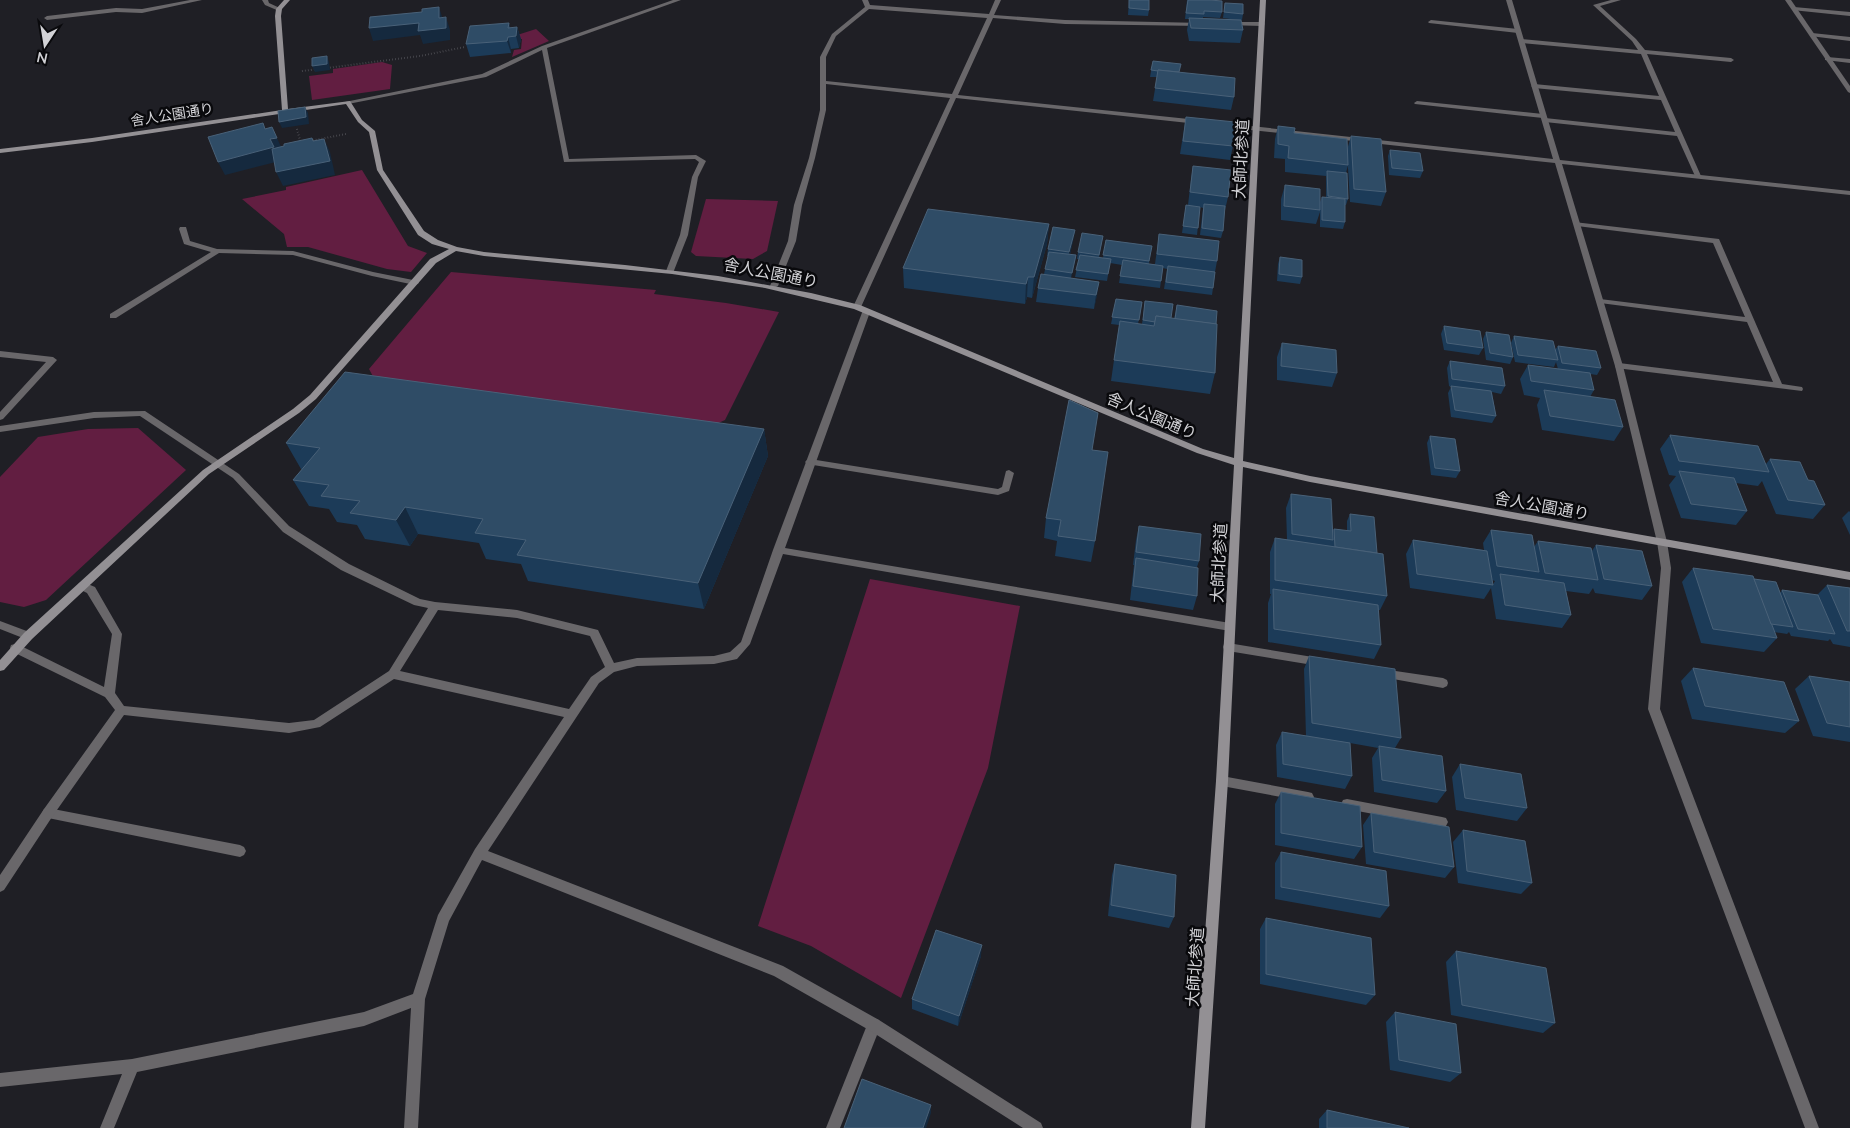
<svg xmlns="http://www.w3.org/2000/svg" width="1850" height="1128" viewBox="0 0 1850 1128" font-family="Lato,'Noto Sans JP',sans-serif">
<rect width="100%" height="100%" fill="#1f1f25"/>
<g fill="#621e41">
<polygon points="536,29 549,41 512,57 514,50 521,49 522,39 514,39 514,36"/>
<polygon points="382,62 392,65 390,89 312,100 309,76 333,73 333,69"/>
<polygon points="362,170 408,246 427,253 411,272 387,269 308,247 287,247 284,234 242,199 286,190 286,187"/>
<polygon points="706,199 778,201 767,251 753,259 696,256 691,252"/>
<polygon points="451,272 656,290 654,294 726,303 779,312 725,420 705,429 376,382 369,369"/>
<polygon points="138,428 186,470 46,600 24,607 0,602 0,477 38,437 88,429"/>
<polygon points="870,579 1020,606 988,768 901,998 811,946 758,926"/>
</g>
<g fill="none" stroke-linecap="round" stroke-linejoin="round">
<g stroke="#66666c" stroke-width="2" stroke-dasharray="0.5 2.5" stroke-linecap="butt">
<polyline points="327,68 420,56 465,47"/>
<polyline points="302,71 318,69"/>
<polyline points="297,129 301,144"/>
<polyline points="310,141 346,134"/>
</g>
<g fill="#69676a" fill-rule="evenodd">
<polygon points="1611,0 1621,0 1600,6 1636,39 1645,50 1731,58 1734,60 1731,62 1647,54 1701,176 1700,177 1695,176 1677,136 1545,122 1542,120 1545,118 1675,132 1661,100 1534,88 1531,86 1534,84 1659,96 1641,54 1522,43 1519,41 1522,39 1638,50 1632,41 1593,5"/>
<polygon points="1794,7 1850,12 1850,16 1792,10 1792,8"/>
<polygon points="1431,20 1518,29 1521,31 1518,33 1429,23 1428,22"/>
<polygon points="1812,33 1850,37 1850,41 1810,36 1810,34"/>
<polygon points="1827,57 1850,59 1850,63 1825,60 1825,58"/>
<polygon points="1417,101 1543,114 1546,116 1543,118 1415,104 1414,103"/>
<polygon points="1574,222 1719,239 1782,384 1802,387 1803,389 1802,391 1616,368 1615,366 1619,363 1773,382 1747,322 1600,303 1596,301 1600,299 1745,317 1713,243 1577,226 1574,226"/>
<polygon points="180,227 186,227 190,241 217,249 293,251 373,272 418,281 419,283 415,285 372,276 293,255 219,253 116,318 110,318 110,314 211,252 184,244 179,229"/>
<polygon points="0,351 53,357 57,360 3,419 0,420 0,412 46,362 0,357"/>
<polygon points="810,459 998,489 1002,487 1006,471 1009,470 1014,473 1009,491 998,495 807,464 805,462 807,460"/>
<polygon points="1228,643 1319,658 1323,659 1324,662 1323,665 1319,666 1228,651 1224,650 1223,647 1224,644"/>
<polygon points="1382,669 1443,678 1447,680 1448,683 1447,686 1443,688 1382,677 1378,676 1377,673 1378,670"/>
<polygon points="1222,776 1308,792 1312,793 1314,797 1312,801 1308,802 1222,786 1218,785 1216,781 1218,777"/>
<polygon points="1347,799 1442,817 1446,818 1448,822 1446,826 1442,827 1347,809 1343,808 1341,804 1343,800"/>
<polygon points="48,808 240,845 244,847 246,851 244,855 240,857 48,818 44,817 42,813 44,809"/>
<polygon points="874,1018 879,1020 881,1025 840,1128 826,1128 869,1020"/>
</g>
<g fill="#69676a" fill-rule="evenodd">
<polygon points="190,0 202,0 142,13 116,12 47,20 44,18 47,16 116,8 142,9"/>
<polygon points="262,0 268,0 269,3 282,9 279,11 265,5"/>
<polygon points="673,0 681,0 547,48 569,159 696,155 706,161 698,177 688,235 673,273 670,273 666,271 680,235 692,177 699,162 695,159 564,162 542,50 486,77 348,104 345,102 482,74 542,46"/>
<path d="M 862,0 L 868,0 L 870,5 L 989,14 L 995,0 L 1001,0 L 994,15 L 1065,20 L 1203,23 L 1203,25 L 1201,26 L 1065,24 L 993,18 L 958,95 L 1198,120 L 1201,122 L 1198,124 L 956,98 L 861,307 L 857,309 L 853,307 L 950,98 L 826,84 L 826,110 L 815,158 L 802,205 L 796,241 L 778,286 L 774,288 L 771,288 L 770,286 L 788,241 L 794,205 L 809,158 L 820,110 L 820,57 L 832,34 L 865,7 ZM 869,9 L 987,18 L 952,94 L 826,81 L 826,57 L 836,36 Z"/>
<polygon points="1506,0 1512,0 1560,160 1850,191 1850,195 1562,164 1623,366 1667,542 1671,568 1660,709 1819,1128 1805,1128 1648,709 1661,568 1657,542 1615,366 1555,163 1223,127 1220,125 1223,123 1553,159"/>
<polygon points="1785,0 1791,0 1850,86 1850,93 1848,92"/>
<polygon points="1228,22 1262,22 1265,24 1262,26 1226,25 1226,23"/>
<path d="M 863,310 L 866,310 L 870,312 L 785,548 L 1230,623 L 1234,624 L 1235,627 L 1234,630 L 1230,631 L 783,554 L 750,644 L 737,659 L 714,664 L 637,666 L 614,672 L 599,683 L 488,851 L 783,966 L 879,1020 L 1041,1123 L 1043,1128 L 1023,1128 L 869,1030 L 774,976 L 482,860 L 449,921 L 425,999 L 418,1128 L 404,1128 L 411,1008 L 364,1026 L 137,1072 L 114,1128 L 100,1128 L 122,1074 L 0,1087 L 0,1073 L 132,1059 L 364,1012 L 413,994 L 438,915 L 475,849 L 564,717 L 394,679 L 320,727 L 289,733 L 124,715 L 52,817 L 4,890 L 0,892 L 0,875 L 44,809 L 115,710 L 105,697 L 11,651 L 10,648 L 11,645 L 15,644 L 19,645 L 104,687 L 112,634 L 87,593 L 79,589 L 78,586 L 79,583 L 83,582 L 95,587 L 122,634 L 115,693 L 124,706 L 289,723 L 314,720 L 389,671 L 428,608 L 414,605 L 341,570 L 283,532 L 233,478 L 140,416 L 94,418 L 0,432 L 0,426 L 94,412 L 145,411 L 239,474 L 289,526 L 349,564 L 420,599 L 435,602 L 517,610 L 598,630 L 614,663 L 637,658 L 714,656 L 730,652 L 741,642 L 773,550 ZM 438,610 L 517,618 L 590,636 L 605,667 L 591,677 L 569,709 L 400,671 Z"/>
<polygon points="0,621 32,633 33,636 32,639 28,640 0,629"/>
</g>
<polygon fill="#939094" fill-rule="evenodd" points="284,0 290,0 282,9 281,16 288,109 350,101 362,120 375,131 383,170 424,231 438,240 457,247 484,252 625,265 718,276 811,293 860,305 1203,449 1234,458 1260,0 1266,0 1243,461 1310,476 1850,572 1850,580 1310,482 1243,467 1228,781 1205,1128 1191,1128 1216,781 1234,465 1197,453 854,309 765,288 672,274 484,256 456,251 436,263 316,399 299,413 209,474 32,639 4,670 0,671 0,660 24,633 203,470 293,409 310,395 430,259 449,249 432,244 418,235 377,170 369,132 358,122 346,104 92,142 0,153 0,149 92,138 282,110 275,16 276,9"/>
</g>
<g fill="#1c3b58">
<polygon points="1129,0 1149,10 1148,16 1128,15"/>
<polygon points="1187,0 1222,12 1220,18 1203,17 1203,18 1237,20 1223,18 1225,3 1243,14 1242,20 1241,20 1243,30 1240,43 1189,41 1187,30 1189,19 1185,19"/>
<polygon points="509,23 510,28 517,27 521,39 519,48 511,49 511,53 470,57 466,44"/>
<polygon points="1153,61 1234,97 1231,110 1153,101 1157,77 1150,77"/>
<polygon points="1186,117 1233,146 1230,160 1180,154"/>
<polygon points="1278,126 1294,133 1347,150 1351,136 1386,192 1381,206 1350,202 1347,151 1348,165 1346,173 1348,199 1346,205 1345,205 1345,222 1343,229 1320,227 1320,212 1316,224 1281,220 1281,199 1285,185 1320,202 1322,197 1326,197 1326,176 1285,172 1285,159 1274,158 1275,139"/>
<polygon points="1390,150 1423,171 1420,178 1389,175 1388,156"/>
<polygon points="1193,166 1228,197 1225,210 1224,210 1223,231 1221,238 1200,235 1203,208 1200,207 1197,235 1182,233 1186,205 1188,205 1191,179"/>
<polygon points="1049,224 1047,244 1032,298 1027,297 1025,304 904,288 903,268"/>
<polygon points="1075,230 1070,254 1076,255 1071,278 1099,282 1094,309 1036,302 1038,288 1044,274 1048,256 1047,256 1048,249"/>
<polygon points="1159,234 1217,261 1215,272 1213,288 1212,295 1164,289 1167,269 1163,268 1160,288 1119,283 1122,265 1110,263 1107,281 1075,277 1079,259 1077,259 1078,252 1103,236 1099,258 1103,258 1106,240 1152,246 1149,264 1155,264"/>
<polygon points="1280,257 1302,277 1300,284 1277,281 1278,264"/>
<polygon points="1116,299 1142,302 1138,324 1142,324 1145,301 1171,318 1174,319 1177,305 1216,324 1215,373 1210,394 1111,381 1119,325 1111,324"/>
<polygon points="1444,326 1483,348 1479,355 1444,350 1441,334"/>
<polygon points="1486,332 1513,357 1510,364 1486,360 1483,339"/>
<polygon points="1514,336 1555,350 1558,346 1601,368 1597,375 1590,374 1594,390 1590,397 1623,427 1614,441 1542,430 1537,405 1540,398 1524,395 1520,379 1528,365 1558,369 1556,362 1554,367 1515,362 1511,343"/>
<polygon points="1282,343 1337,373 1332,387 1277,380 1277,357"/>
<polygon points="1450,361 1505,386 1501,394 1492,392 1496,416 1492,423 1451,417 1448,393 1451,387 1449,386 1447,368"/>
<polygon points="764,429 768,456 704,609 528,581 521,564 486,559 479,543 418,534 410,546 365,539 357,525 337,522 329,509 309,506 293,480 302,469 301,469 286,443"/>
<polygon points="1670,435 1766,464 1770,459 1808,480 1825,505 1813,519 1776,514 1762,481 1758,486 1736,483 1747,511 1736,525 1681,518 1669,485 1676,476 1669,475 1660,449"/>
<polygon points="1430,436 1460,471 1456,478 1431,475 1427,443"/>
<polygon points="1092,450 1095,541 1091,562 1055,556 1057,541 1044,538 1046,518"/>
<polygon points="1291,494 1332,532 1334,529 1347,531 1347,521 1350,514 1377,553 1387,596 1380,610 1378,610 1381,645 1374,659 1268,642 1268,603 1271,594 1270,594 1270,552 1275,538 1287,540 1286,508"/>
<polygon points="1849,511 1850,512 1850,535 1842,518"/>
<polygon points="1139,526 1199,561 1197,567 1197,596 1193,610 1130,600 1134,565 1133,565 1136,540"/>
<polygon points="1491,530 1534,547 1538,541 1591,552 1596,545 1652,586 1642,600 1595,593 1593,588 1589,594 1566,591 1571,615 1562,628 1496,619 1491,588 1495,581 1492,580 1493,585 1484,599 1410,588 1406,554 1413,540 1484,550 1483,543"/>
<polygon points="1693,568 1754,579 1780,593 1782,590 1817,595 1827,585 1850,588 1850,647 1833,644 1830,639 1828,641 1791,636 1789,632 1787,634 1774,632 1777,638 1764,652 1701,643 1682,582"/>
<polygon points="1309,656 1401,738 1395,748 1446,791 1437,803 1374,792 1372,758 1378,748 1350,743 1352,776 1345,789 1277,777 1276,745 1282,732 1306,736 1304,669"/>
<polygon points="1693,668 1799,721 1785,733 1692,719 1681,681"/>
<polygon points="1809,676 1850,682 1850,742 1813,736 1795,689"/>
<polygon points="1460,764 1527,808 1517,821 1456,810 1452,777"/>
<polygon points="1281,792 1362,847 1354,859 1275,845 1275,804"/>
<polygon points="1371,813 1454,867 1445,878 1366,864 1363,825"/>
<polygon points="1463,830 1532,883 1521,894 1458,883 1453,842"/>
<polygon points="1281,852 1389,906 1380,918 1275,899 1275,863"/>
<polygon points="1115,864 1174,917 1169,928 1108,916 1112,875"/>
<polygon points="1266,918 1375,995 1366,1005 1260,984 1260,929"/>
<polygon points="1456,951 1555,1023 1543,1033 1451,1015 1446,962"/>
<polygon points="981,956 958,1026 912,1009 912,999"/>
<polygon points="1395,1012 1461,1073 1450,1082 1390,1070 1386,1022"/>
<polygon points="1327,1110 1409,1128 1319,1128 1319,1119"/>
</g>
<g fill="#15293e">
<polygon points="439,7 443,20 446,17 450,30 450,40 423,44 420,35 373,41 369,28 439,18"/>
<polygon points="517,27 521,39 519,48 516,36"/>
<polygon points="508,37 511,49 511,53 507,41"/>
<polygon points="327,56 329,62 330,70 315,72 312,66"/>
<polygon points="305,107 308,113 309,124 282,128 279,122"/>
<polygon points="277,138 283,151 280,161 225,175 218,162 270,139"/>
<polygon points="324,139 330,152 335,175 283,186 276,172"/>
<polygon points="1049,224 1047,244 1032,298 1034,277"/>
<polygon points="1075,230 1074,237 1069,259 1069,252"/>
<polygon points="1076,255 1075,262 1071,280 1072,273"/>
<polygon points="1028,277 1027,297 1025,304 1026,284"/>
<polygon points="1099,282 1097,296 1094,309 1096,295"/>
<polygon points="764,429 768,456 704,609 698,583"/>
<polygon points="405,507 418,534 410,546 396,520"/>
<polygon points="982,945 981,956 958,1026 959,1016"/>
<polygon points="931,1105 931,1113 926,1128 923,1128"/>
</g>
<g fill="#2f4c66" stroke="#496178">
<polygon points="1129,0 1149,0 1149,10 1129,8"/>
<polygon points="1188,0 1210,0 1222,1 1222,12 1204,11 1204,14 1186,13"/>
<polygon points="1225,3 1243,4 1243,14 1224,12"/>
<polygon points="439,7 439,18 446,17 446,28 418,31 419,23 369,28 370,17 422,12 422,9"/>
<polygon points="1189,18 1241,20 1243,30 1191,28"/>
<polygon points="509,23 508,28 517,27 516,36 508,37 507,41 466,44 470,26"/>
<polygon points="327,56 327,64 312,66 312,58"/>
<polygon points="1153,61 1181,64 1179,72 1158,70 1158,71 1151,70"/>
<polygon points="1158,70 1235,78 1234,97 1155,88"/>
<polygon points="305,107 306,117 279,122 278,111"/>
<polygon points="1186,117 1235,122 1233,146 1183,141"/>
<polygon points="263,123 265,129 272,127 277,138 270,139 274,147 218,162 208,137"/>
<polygon points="1278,126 1295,128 1294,133 1347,139 1348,165 1288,158 1289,146 1278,144"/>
<polygon points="1351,136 1381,139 1386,192 1354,189"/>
<polygon points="312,138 313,141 324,139 330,161 276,172 272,149 284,146 284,144"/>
<polygon points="1390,150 1420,153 1423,171 1392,168"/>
<polygon points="1193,166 1231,170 1228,197 1190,192"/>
<polygon points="1327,171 1347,173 1348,199 1328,196"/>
<polygon points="1285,185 1320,189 1320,210 1284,206"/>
<polygon points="1322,197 1345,199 1345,222 1322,220"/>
<polygon points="1204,204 1225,206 1223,231 1202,228"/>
<polygon points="1186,205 1200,207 1198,228 1183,226"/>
<polygon points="928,209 1049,224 1034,277 1028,277 1026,284 903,268"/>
<polygon points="1053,227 1075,230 1069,252 1048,249"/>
<polygon points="1082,233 1103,236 1099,255 1078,252"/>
<polygon points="1159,234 1219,241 1217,261 1157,254"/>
<polygon points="1106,240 1152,246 1149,261 1103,255"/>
<polygon points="1049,252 1076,255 1072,273 1045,269"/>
<polygon points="1080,255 1111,259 1108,274 1076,270"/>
<polygon points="1280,257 1302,260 1302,277 1279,274"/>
<polygon points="1123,260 1163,266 1161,281 1120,276"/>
<polygon points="1168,266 1215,272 1213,288 1166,282"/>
<polygon points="1041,274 1099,282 1096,295 1038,288"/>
<polygon points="1116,299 1142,302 1139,320 1112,317"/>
<polygon points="1145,301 1173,304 1171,318 1156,316 1155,322 1143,320"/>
<polygon points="1177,305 1217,311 1216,324 1175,319"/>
<polygon points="1156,316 1217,324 1215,373 1114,360 1120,321 1154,326"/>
<polygon points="1444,326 1480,331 1483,348 1447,343"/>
<polygon points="1486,332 1509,335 1513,357 1490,353"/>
<polygon points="1514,336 1553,341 1558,360 1518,355"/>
<polygon points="1282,343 1336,350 1337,373 1281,366"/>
<polygon points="1558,346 1596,351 1601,368 1562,363"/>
<polygon points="1450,361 1502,368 1505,386 1452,379"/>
<polygon points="1528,365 1590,373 1594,390 1531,381"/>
<polygon points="345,372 764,429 698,583 517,555 526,540 475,533 483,519 405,507 396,520 350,513 360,501 321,496 329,485 293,480 320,448 286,443"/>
<polygon points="1451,386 1491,391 1496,416 1455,410"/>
<polygon points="1544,390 1615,400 1623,427 1550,416"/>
<polygon points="1069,400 1098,413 1092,450 1108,452 1095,541 1058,536 1061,520 1046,518"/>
<polygon points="1670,435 1758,446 1769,472 1679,461"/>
<polygon points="1430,436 1455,439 1460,471 1435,468"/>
<polygon points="1770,459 1800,462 1808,480 1814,481 1825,505 1788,500"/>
<polygon points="1679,471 1734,478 1747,511 1691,504"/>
<polygon points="1291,494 1331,499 1333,540 1292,534"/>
<polygon points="1350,514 1374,517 1377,553 1335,547 1334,529 1351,531"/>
<polygon points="1139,526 1201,534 1199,561 1136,552"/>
<polygon points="1491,530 1532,535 1539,572 1497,566"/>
<polygon points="1275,538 1383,554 1387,596 1275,580"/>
<polygon points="1413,540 1487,551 1493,585 1417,574"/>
<polygon points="1538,541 1591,548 1598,580 1545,573"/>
<polygon points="1596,545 1642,551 1652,586 1604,579"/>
<polygon points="1136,558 1198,568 1197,596 1133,586"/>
<polygon points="1693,568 1753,576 1777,638 1713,629"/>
<polygon points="1500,574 1564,583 1571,615 1505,605"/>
<polygon points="1754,579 1776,582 1793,627 1771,624"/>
<polygon points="1827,585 1850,588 1850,631 1847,631"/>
<polygon points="1273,589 1378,605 1381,645 1274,629"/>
<polygon points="1782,590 1818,595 1835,634 1798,629"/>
<polygon points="1309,656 1395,669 1401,738 1312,723"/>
<polygon points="1693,668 1784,682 1799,721 1705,706"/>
<polygon points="1809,676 1850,682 1850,727 1827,723"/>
<polygon points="1282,732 1350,743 1352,776 1283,764"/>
<polygon points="1379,746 1442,756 1446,791 1382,780"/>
<polygon points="1460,764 1521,774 1527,808 1465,798"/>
<polygon points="1281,792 1360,806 1362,847 1281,833"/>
<polygon points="1371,813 1449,827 1454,867 1374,852"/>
<polygon points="1463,830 1525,841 1532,883 1467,871"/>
<polygon points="1281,852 1386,871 1389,906 1281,887"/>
<polygon points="1115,864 1176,875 1174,917 1111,905"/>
<polygon points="1266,918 1371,938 1375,995 1266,974"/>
<polygon points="936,930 982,945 959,1016 912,999"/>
<polygon points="1456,951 1546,968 1555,1023 1462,1005"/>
<polygon points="1395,1012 1456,1024 1461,1073 1399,1060"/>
<polygon points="862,1079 931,1105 923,1128 844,1128"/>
<polygon points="1327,1110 1409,1128 1327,1128"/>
</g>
<g text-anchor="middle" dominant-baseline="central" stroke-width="5" stroke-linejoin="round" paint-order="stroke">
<g font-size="14" fill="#d2d2d6" stroke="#09090c">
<text transform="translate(172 114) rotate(-9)">舎人公園通り</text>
</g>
<g font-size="16" fill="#d2d2d6" stroke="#09090c">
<text transform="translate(1240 159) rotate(-87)">大師北参道</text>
<text transform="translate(771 272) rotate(11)">舎人公園通り</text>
<text transform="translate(1152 415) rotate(23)">舎人公園通り</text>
<text transform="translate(1542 505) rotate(10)">舎人公園通り</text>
<text transform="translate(1218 563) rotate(-87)">大師北参道</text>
<text transform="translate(1194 967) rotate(-86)">大師北参道</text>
</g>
</g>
<g transform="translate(45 45) rotate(192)" stroke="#09090c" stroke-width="4" paint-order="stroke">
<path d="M0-4L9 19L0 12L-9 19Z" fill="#d2d2d6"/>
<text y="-8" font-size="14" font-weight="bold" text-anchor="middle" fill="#d2d2d6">N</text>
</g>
</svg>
